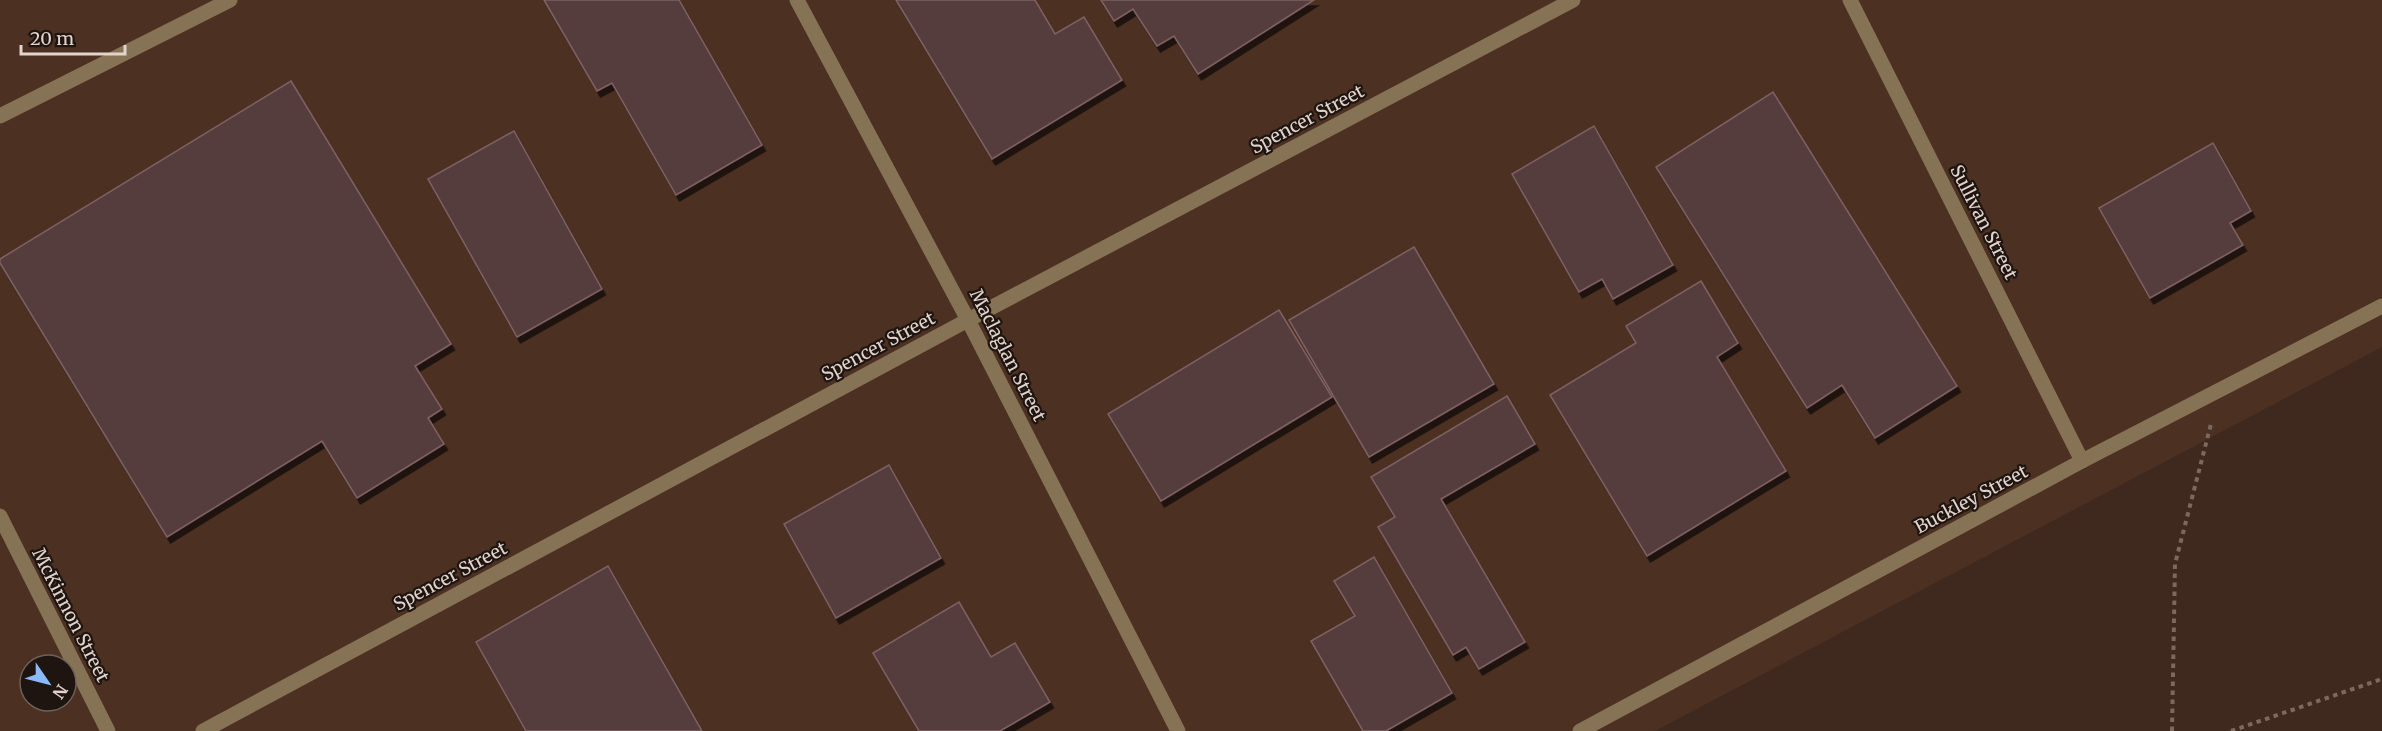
<svg xmlns="http://www.w3.org/2000/svg" width="2382" height="731" viewBox="0 0 2382 731" font-family="Merriweather,serif">
<defs>
<filter id="shadow"><feDropShadow dx="3.5" dy="6" stdDeviation="0" flood-color="#0009"/></filter>
</defs>
<rect width="100%" height="100%" fill="#3f291f"/>
<path fill="#4c3022" fill-rule="evenodd" d="M 0,0 L 2382,0 L 2382,347 L 1655,731 L 0,731 ZM 30,665 L 66,665 L 66,701 L 30,701 Z"/>
<g fill="#573d3e" stroke="#7e6162" stroke-width="1.5" filter="url(#shadow)">
<polygon points="544,0 679,0 762,145 676,195 612,83 597,91"/>
<polygon points="896,0 1035,0 1055,34 1084,17 1122,80 992,159"/>
<polygon points="1101,0 1314,0 1198,74 1174,36 1157,46 1133,9 1114,21"/>
<polygon points="291,81 451,344 415,366 442,409 428,418 444,444 357,498 322,441 167,537 0,263 0,259"/>
<polygon points="1773,92 1957,386 1875,438 1842,385 1807,408 1656,167"/>
<polygon points="1594,126 1673,265 1613,299 1602,279 1579,292 1512,174"/>
<polygon points="514,131 602,289 517,337 428,179"/>
<polygon points="2213,143 2251,211 2230,223 2243,245 2150,298 2099,208"/>
<polygon points="1414,247 1494,384 1369,457 1289,320"/>
<polygon points="1701,281 1738,343 1717,357 1786,471 1647,556 1550,395 1636,343 1626,326"/>
<polygon points="1279,310 1332,397 1161,501 1108,414"/>
<polygon points="1507,396 1535,444 1441,499 1525,642 1479,669 1466,647 1453,655 1378,527 1395,517 1371,477"/>
<polygon points="889,465 941,558 836,618 784,524"/>
<polygon points="1374,557 1452,693 1386,731 1363,731 1311,641 1355,616 1334,581"/>
<polygon points="608,566 702,731 526,731 476,642"/>
<polygon points="959,602 991,657 1015,643 1050,702 1000,731 919,731 873,653"/>
</g>
<g fill="none" stroke-linecap="round" stroke-linejoin="round">
<g stroke="#7c685f" stroke-width="4" stroke-dasharray="4.5 4.5" stroke-linecap="butt">
<polyline points="2172,731 2175,564 2211,424"/>
<polyline points="2231,731 2382,679"/>
</g>
<g stroke="#867255" stroke-width="15">
<polyline points="797,0 968,320 1178,731"/>
<polyline points="1850,0 2082,461"/>
<polyline points="0,116 230,0"/>
<polyline points="0,516 108,731"/>
<polyline points="203,731 968,320 1573,0"/>
<polyline points="1580,731 2082,461 2382,306"/>
</g>
</g>
<g text-anchor="middle" dominant-baseline="central" stroke-width="4.5" stroke-linejoin="round" paint-order="stroke">
<g font-size="18" fill="#e2d3cc" stroke="#1e1510">
<text transform="translate(1307 119) rotate(-28)">Spencer Street</text>
<text transform="translate(1984 222) rotate(63)">Sullivan Street</text>
<text transform="translate(878 346) rotate(-28)">Spencer Street</text>
<text transform="translate(1008 355) rotate(63)">Maclaglan Street</text>
<text transform="translate(1971 499) rotate(-28)">Buckley Street</text>
<text transform="translate(450 576) rotate(-28)">Spencer Street</text>
<text transform="translate(71 615) rotate(63)">McKinnon Street</text>
</g>
</g>
<g transform="translate(48 683) rotate(125)"><circle r="28" fill="#1e1510" stroke="#6c615b" stroke-width="1.5"/>
<path d="M0-4.5L10 22L0 15L-10 22Z" fill="#8cb9fc"/>
<text y="-9" font-size="16" font-weight="bold" text-anchor="middle" fill="#e2d3cc">N</text>
</g>
<path d="M21 45v9h104v-9" fill="none" stroke="#e2d3cc" stroke-width="3"/>
<text x="30" y="45" font-size="18" fill="#e2d3cc" stroke="#1e1510" stroke-width="4.5" paint-order="stroke">20 m</text>
</svg>
